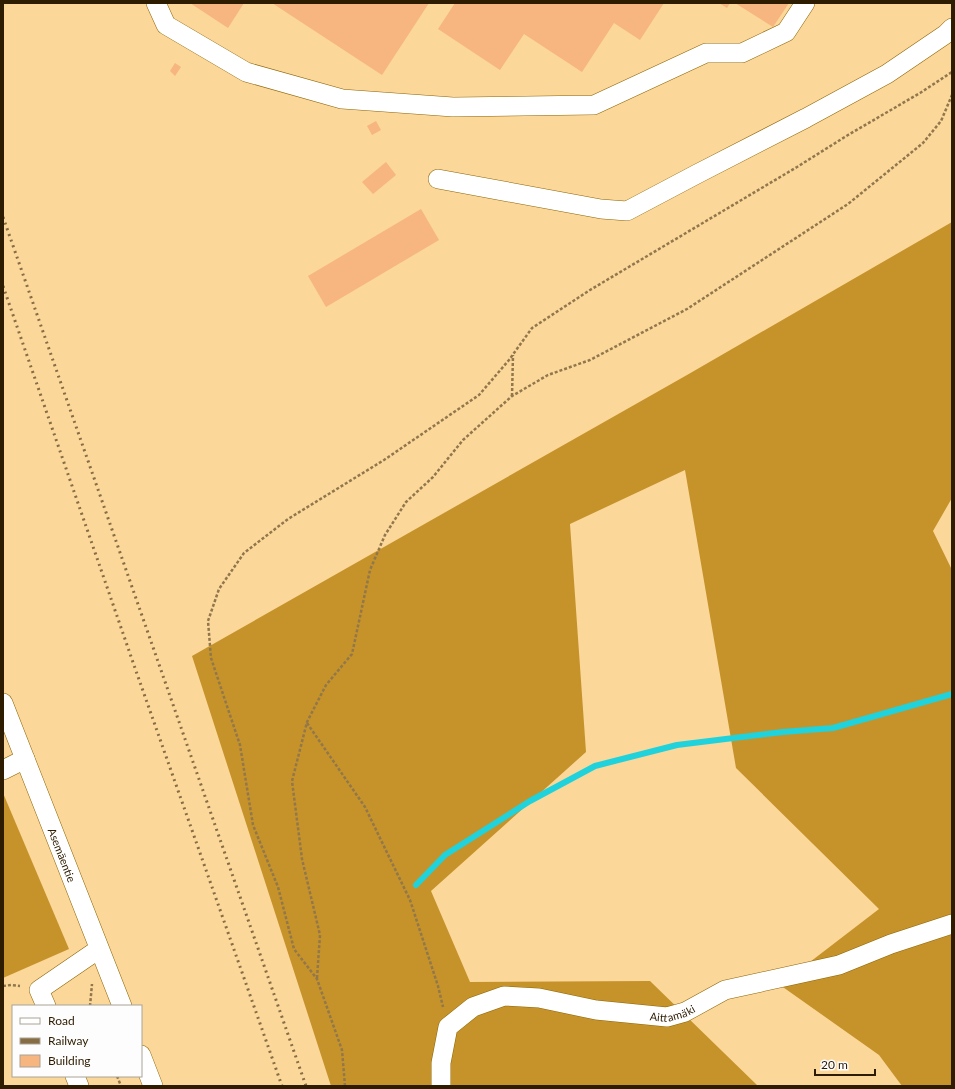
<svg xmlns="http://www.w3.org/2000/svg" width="955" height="1089" viewBox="0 0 955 1089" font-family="Lato,sans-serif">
<rect width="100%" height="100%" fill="#fbd79a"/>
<g fill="#c6932a">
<polygon points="952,222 952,498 933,531 952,570 952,1086 902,1086 879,1055 780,985 879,909 736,768 685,470 570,524 586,752 431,891 470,982 650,981 758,1086 331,1086 192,656 687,375"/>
<polygon points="3,793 69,949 3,978"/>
</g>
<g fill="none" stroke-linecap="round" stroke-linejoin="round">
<polyline stroke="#20d2db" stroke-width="6" points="416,885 445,855 530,801 595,766 677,745 783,732 833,728 952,694"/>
</g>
<g fill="#f7b57f">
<polygon points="190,3 244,3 228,28"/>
<polygon points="272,3 429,3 382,75"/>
<polygon points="455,3 664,3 640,40 614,23 582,72 524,34 500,70 438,29"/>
<polygon points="719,3 730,3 727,8"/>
<polygon points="735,3 789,3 773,27"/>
<polygon points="175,63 181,67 175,76 170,71"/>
<polygon points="376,121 381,130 372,135 367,126"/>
<polygon points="386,162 396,175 373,194 362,182"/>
<polygon points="421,209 439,240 326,307 308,276"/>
</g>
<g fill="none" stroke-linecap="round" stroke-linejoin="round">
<defs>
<g id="minor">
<polyline points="156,3 166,25 246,72 342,99 453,107 594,105 706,53 742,53 786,32 805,3"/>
<polyline points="438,179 601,209 627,211 697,174 806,118 887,74 946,34 952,28"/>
<path id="s1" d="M 3,703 L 122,1006"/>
<polyline points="3,770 25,759"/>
<polyline points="46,1006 39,990 99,949"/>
<polyline points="141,1055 153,1086"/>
<polyline points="75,1076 79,1086"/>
<path id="s2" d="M 441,1086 L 441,1063 L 448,1027 L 473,1007 L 504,996 L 539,998 L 596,1010 L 667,1017 L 685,1012 L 725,990 L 839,965 L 891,944 L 952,924"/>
</g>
</defs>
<use href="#minor" stroke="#8d6504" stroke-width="20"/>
<g stroke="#91774b" stroke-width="2.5" stroke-dasharray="3 2" stroke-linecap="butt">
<polyline points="512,396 513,355"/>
<polyline points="307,723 365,807 410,900 438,986 443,1007"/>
<polyline points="317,978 320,935 302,859 292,781 307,722 326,685 352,654 370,570 385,535 406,502 433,477 463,440 512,396 548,375 590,360 687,309 848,204 923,143 941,121 952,95"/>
<polyline points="3,986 11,985 20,986"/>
<polyline points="90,1006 92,984"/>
<polyline points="117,1076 121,1086"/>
<polyline points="345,1086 342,1050 317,979 294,949 278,887 253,825 240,745 211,658 208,621 219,589 244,553 288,519 384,460 479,395 509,360 532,328 590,290 797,167 848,135 920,93 952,72"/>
</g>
<use href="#minor" stroke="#fff" stroke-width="19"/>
<g stroke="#876d43" stroke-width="3" stroke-dasharray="2 4" stroke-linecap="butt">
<polyline points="3,217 306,1086"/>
<polyline points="3,286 136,671 282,1086"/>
</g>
</g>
<g text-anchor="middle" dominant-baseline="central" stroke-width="3.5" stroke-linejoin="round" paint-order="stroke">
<g font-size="11" fill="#2d1c00" stroke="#fdfdfd">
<text stroke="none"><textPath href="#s1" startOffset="163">Asemäentie</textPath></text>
<text stroke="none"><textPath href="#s2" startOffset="295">Aittamäki</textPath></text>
</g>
</g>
<rect width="955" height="1089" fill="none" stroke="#2d1c00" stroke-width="8"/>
<rect x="12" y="1005" width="130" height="72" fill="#fdfdfd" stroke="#aaa398"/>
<rect x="20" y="1018" width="20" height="6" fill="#ffffff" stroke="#aaa398"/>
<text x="48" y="1025" font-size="12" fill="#2d1c00">Road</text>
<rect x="20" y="1038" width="20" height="6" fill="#876d43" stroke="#aaa398"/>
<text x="48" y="1045" font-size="12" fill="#2d1c00">Railway</text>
<rect x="20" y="1055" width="20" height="12" fill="#f7b57f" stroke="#aaa398"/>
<text x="48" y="1065" font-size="12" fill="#2d1c00">Building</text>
<path d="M815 1069v6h60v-6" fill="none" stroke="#2d1c00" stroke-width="2"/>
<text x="821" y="1069" font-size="12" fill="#2d1c00" stroke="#fdfdfd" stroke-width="3" paint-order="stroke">20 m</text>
</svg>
